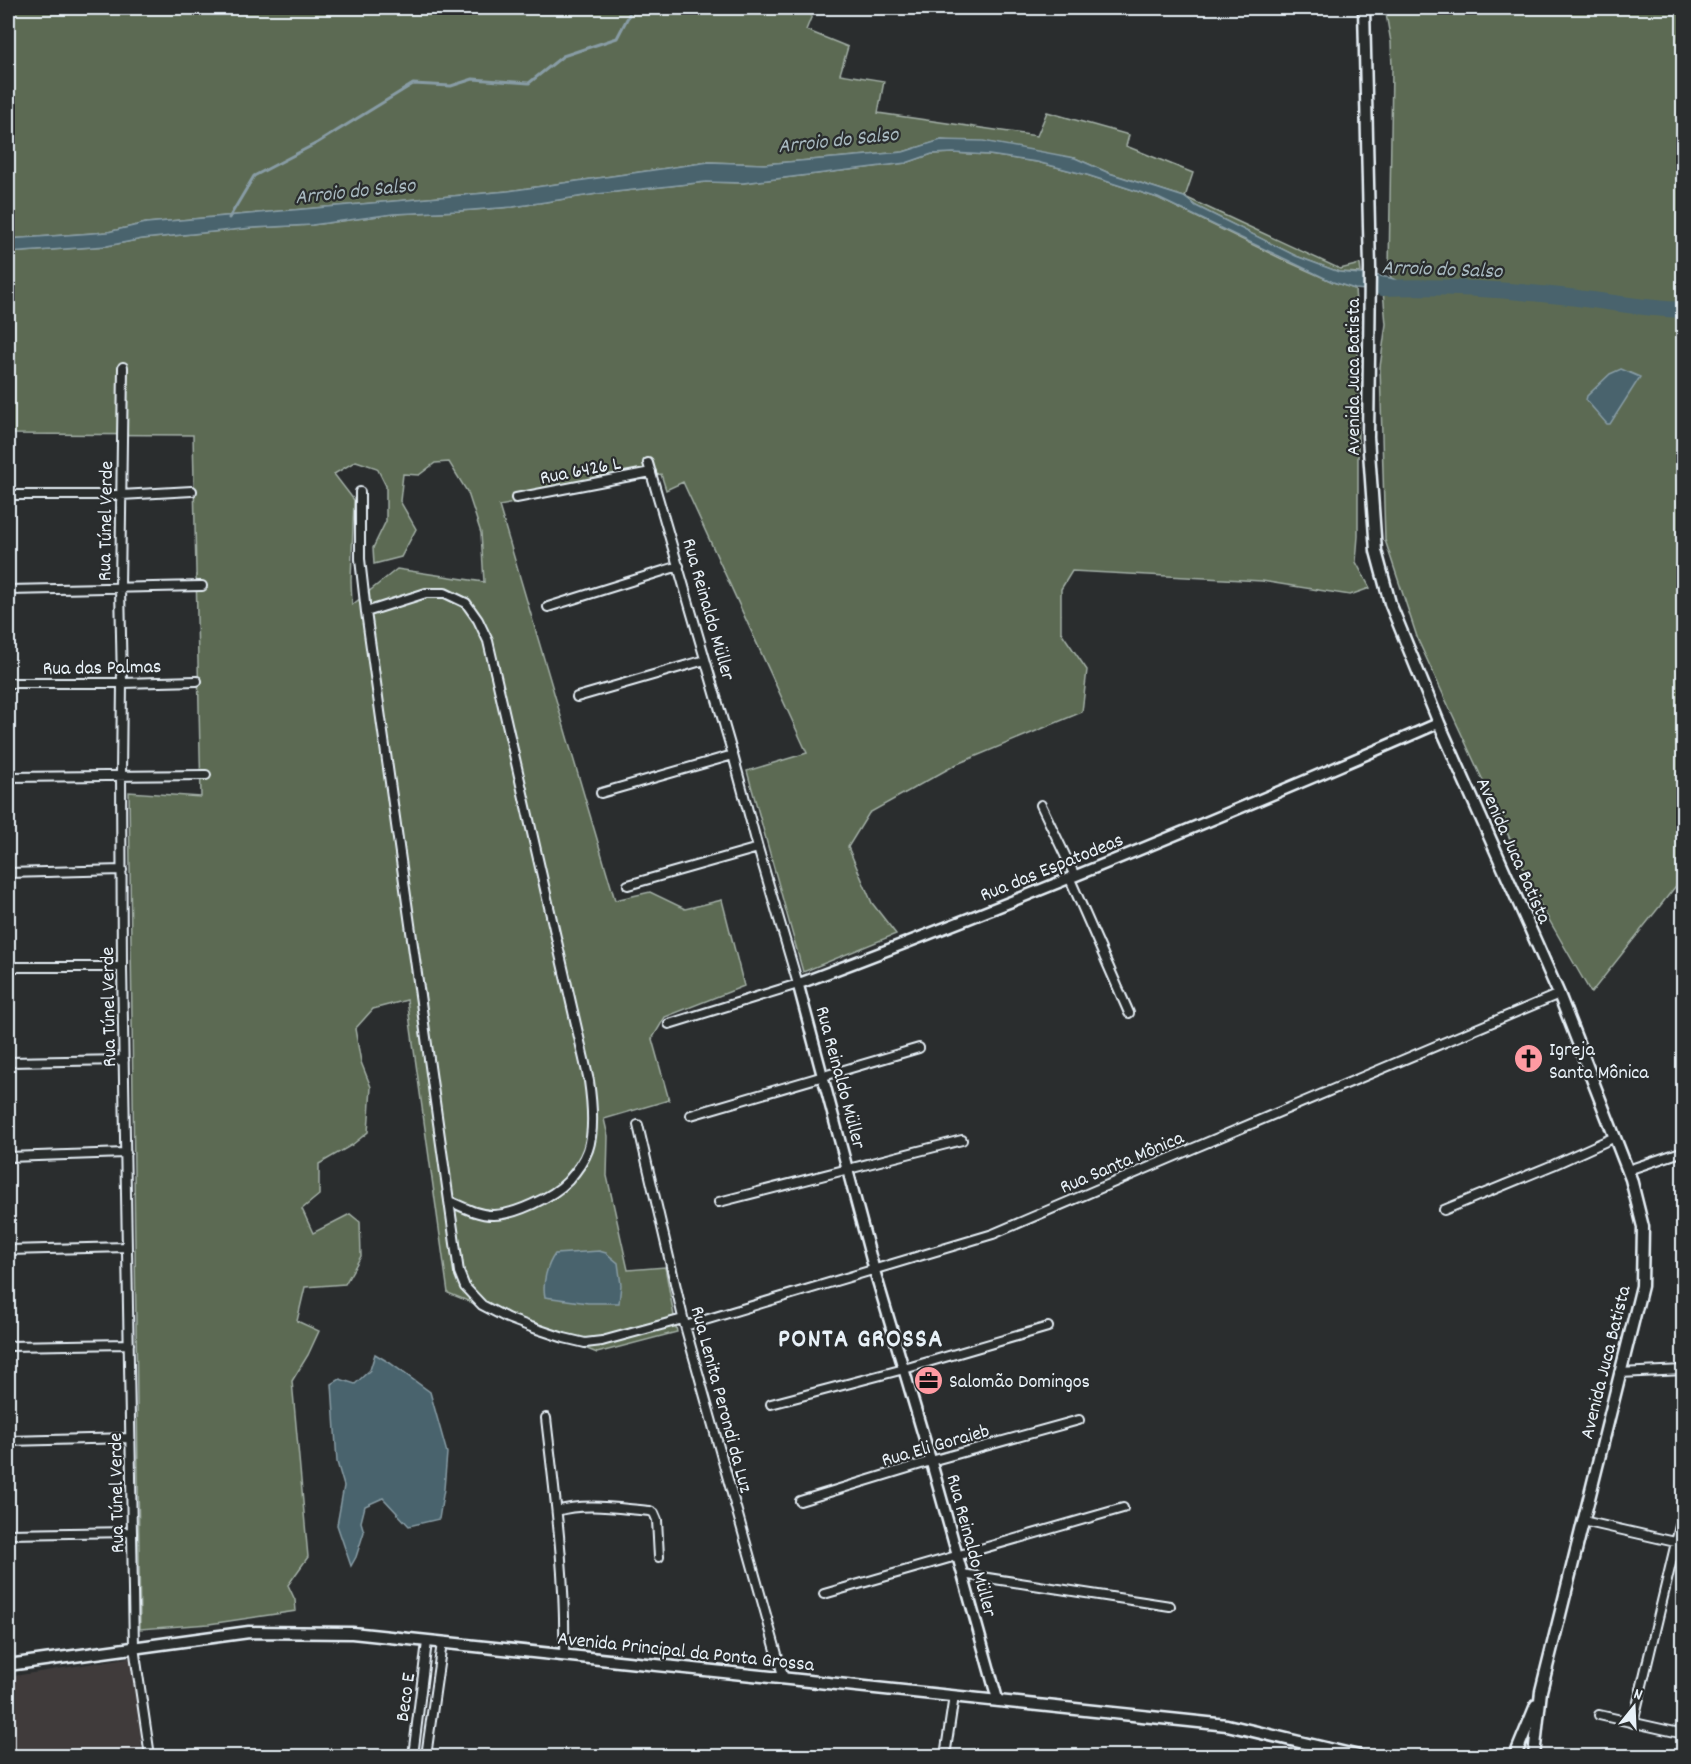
<svg xmlns="http://www.w3.org/2000/svg" width="1691" height="1764" font-family="Dekko,sans-serif">
  <style>
    .built { fill: #3f3b3b }
    .green { fill: #5c6b53; stroke: #a2aea6; stroke-width: 1.5; fill-rule: evenodd }
    .water { fill: #48646d; stroke: #889ca5; stroke-width: 1.5 }
    .lines { fill: none; stroke-linecap: round; stroke-linejoin: round }
    .stream { stroke: #889ca5; stroke-width: 3 }
    .river { stroke: #48646d; stroke-width: 16 }
    .minor-casing { stroke: #e8f1f8; stroke-width: 12 }
    .tertiary-casing { stroke: #e8f1f8; stroke-width: 14 }
    .secondary-casing { stroke: #e8f1f8; stroke-width: 15 }
    .minor { stroke: #2a2d2e; stroke-width: 8 }
    .tertiary { stroke: #2a2d2e; stroke-width: 9 }
    .secondary { stroke: #2a2d2e; stroke-width: 10 }
    .labels { text-anchor: middle; stroke-width: 4.5; stroke-linejoin: round; paint-order: stroke }
    .street-label { font-size: 20px; fill: #e8f1f8; stroke: #2a2d2e }
    .poi-label { font-size: 20px; fill: #e8f1f8; stroke: #2a2d2e; text-anchor: start }
    .water-label { font-size: 21px; font-style: italic; fill: #a8b9c0; stroke: #2a2d2e }
    .district-label { font-size: 26px; font-weight: bold; letter-spacing: 1.5px; fill: #e8f1f8; stroke: #2a2d2e }
  </style>
  <rect width="100%" height="100%" fill="#2a2d2e"/>
  <filter id="ink" filterUnits="userSpaceOnUse"><feTurbulence type="fractalNoise" baseFrequency=".0167" numOctaves="2"/><feDisplacementMap in="SourceGraphic" scale="12" xChannelSelector="R" yChannelSelector="G"/><feConvolveMatrix kernelMatrix="1 2 1 2 8 2 1 2 1" color-interpolation-filters="sRGB"/></filter>
  <g filter="url(#ink)">
    <path class="built" d="M 132,1657 L 143,1756 L 8,1756 L 8,1677 Z"/>
    <path class="green" d="M 8,8 L 815,8 L 806,30 L 848,47 L 840,74 L 884,81 L 878,113 L 1037,136 L 1047,112 L 1129,135 L 1126,146 L 1193,173 L 1185,197 L 1340,269 L 1360,264 L 1361,273 L 1339,272 L 1296,256 L 1196,206 L 1184,197 L 1109,173 L 1075,158 L 942,140 L 903,152 L 764,164 L 709,162 L 508,191 L 146,223 L 108,232 L 8,239 Z
      M 1385,8 L 1683,8 L 1683,877 L 1591,993 L 1540,904 L 1418,640 L 1385,540 L 1380,367 L 1386,324 L 1383,291 L 1399,293 L 1405,285 L 1391,278 L 1389,271 L 1392,68 L 1391,42 Z
      M 953,153 L 989,155 L 1037,162 L 1087,175 L 1158,198 L 1284,260 L 1333,282 L 1355,289 L 1358,331 L 1358,536 L 1356,562 L 1370,588 L 1350,595 L 1262,581 L 1072,571 L 1061,589 L 1061,632 L 1087,670 L 1082,712 L 957,764 L 869,813 L 848,847 L 872,903 L 896,934 L 803,972 L 747,771 L 807,753 L 683,482 L 666,490 L 661,474 L 499,506 L 615,900 L 650,892 L 685,909 L 722,900 L 744,986 L 665,1017 L 652,1039 L 669,1100 L 604,1119 L 608,1136 L 607,1176 L 628,1270 L 665,1267 L 677,1332 L 597,1353 L 448,1293 L 407,1000 L 373,1009 L 355,1029 L 361,1062 L 371,1087 L 368,1132 L 352,1145 L 319,1164 L 319,1195 L 302,1209 L 313,1233 L 350,1214 L 360,1222 L 361,1256 L 345,1284 L 305,1287 L 297,1321 L 319,1331 L 308,1355 L 292,1381 L 308,1557 L 288,1585 L 295,1600 L 296,1611 L 209,1624 L 140,1629 L 129,792 L 201,797 L 193,435 L 8,434 L 8,253 L 107,246 L 142,239 L 252,228 L 312,225 L 393,214 L 459,211 L 513,207 L 597,194 L 706,182 L 743,183 L 906,163 L 932,154 ZM 356,461 L 377,468 L 386,486 L 386,521 L 373,548 L 374,564 L 401,557 L 416,529 L 400,501 L 403,474 L 419,475 L 435,463 L 449,462 L 468,493 L 481,533 L 484,582 L 397,569 L 352,605 L 351,580 L 354,500 L 334,474 Z"/>
    <path class="water" d="M 941,140 L 983,141 L 1075,158 L 1109,173 L 1184,197 L 1196,206 L 1296,256 L 1339,272 L 1380,276 L 1391,278 L 1406,285 L 1399,293 L 1355,289 L 1333,282 L 1158,198 L 1087,175 L 1037,162 L 989,155 L 953,153 L 932,154 L 906,163 L 743,183 L 706,182 L 597,194 L 513,207 L 459,211 L 393,214 L 312,225 L 252,228 L 142,239 L 107,246 L 8,253 L 8,239 L 108,232 L 146,223 L 508,191 L 709,162 L 764,164 L 903,152 Z
      M 1621,369 L 1640,377 L 1610,424 L 1607,424 L 1586,400 L 1587,396 L 1610,374 Z
      M 599,1251 L 606,1253 L 618,1263 L 621,1285 L 619,1303 L 588,1303 L 545,1297 C 542,1283 547,1265 555,1254 Z
      M 375,1354 L 390,1363 L 430,1392 L 447,1453 L 444,1489 L 439,1519 L 409,1526 L 383,1498 L 365,1506 L 361,1522 L 364,1532 L 356,1557 L 351,1566 L 337,1525 L 344,1486 L 337,1462 L 332,1384 L 340,1379 L 355,1384 L 370,1370 Z"/>
    <g class="lines">
      <path class="stream" d="M 229,218 L 254,176 L 317,143 L 413,84 L 451,86 L 473,79 L 529,83 L 563,56 L 617,38 L 629,15 L 630,8"/>
      <path class="river" d="M 1382,288 C 1437,286 1496,289 1551,295 C 1596,299 1639,309 1684,310"/>
      <defs>
        <path id="minor" d="M 123,367 L 120,588 L 122,683 L 121,776 L 122,967 L 134,1647 L 150,1756
          M 648,463 L 733,755 L 758,848 L 798,984 L 669,1024
          M 360,492 L 360,559 L 366,612 L 459,1272 L 465,1287 L 482,1305 L 507,1318 L 531,1327 L 564,1338 L 585,1343 L 602,1341 L 683,1319
          M 8,495 L 121,495 L 192,491
          M 516,498 L 651,472
          M 8,590 L 202,586
          M 548,607 L 679,566
          M 366,612 L 426,593 L 445,593 L 466,603 L 478,620 L 488,641 L 589,1081 C 592,1102 595,1130 588,1150 C 584,1161 576,1172 568,1181 C 553,1197 514,1215 493,1215 C 477,1215 463,1207 449,1201
          M 8,683 L 122,683 L 197,681
          M 577,697 L 705,660
          M 8,777 L 206,775
          M 601,793 L 733,755
          M 1041,805 L 1075,876
          M 8,873 L 122,870
          M 1070,879 L 1129,1013
          M 628,885 L 758,848
          M 8,967 L 122,967
          M 8,1062 L 124,1060
          M 691,1115 L 919,1048
          M 638,1125 L 685,1326 L 784,1679
          M 8,1157 L 126,1153
          M 1628,1170 L 1684,1151
          M 719,1202 L 962,1140
          M 1444,1210 L 1553,1165 L 1615,1137
          M 8,1250 L 127,1247
          M 685,1326 L 993,1234 L 1194,1148 L 1559,994
          M 8,1346 L 129,1344
          M 1619,1373 L 1684,1370
          M 771,1404 L 904,1369 L 1048,1327
          M 546,1418 C 555,1497 566,1576 564,1656
          M 8,1441 L 130,1438
          M 800,1501 L 931,1461 L 1079,1420
          M 557,1511 C 584,1502 622,1509 650,1511 L 654,1513 L 657,1520 L 659,1557
          M 1583,1521 L 1684,1544
          M 8,1534 L 132,1532
          M 962,1574 L 1170,1606
          M 824,1594 L 1123,1508
          M 1599,1715 L 1684,1734
          M 1633,1723 L 1684,1509
          M 413,1756 L 427,1642
          M 426,1756 L 442,1643
          M 945,1756 L 954,1696"/>
        <path id="tertiary" d="M 998,1701 L 931,1461 L 874,1269 L 798,984 C 1014,903 1228,815 1439,723"/>
        <path id="secondary" d="M 1364,8 L 1370,269 L 1368,437 L 1376,551 L 1390,603 L 1439,723 L 1559,994 L 1631,1179 L 1643,1227 L 1642,1286 L 1541,1691 L 1534,1756
          M 8,1665 L 249,1632 L 352,1633 L 1227,1725 L 1359,1756
          M 1515,1756 L 1536,1705"/>
      </defs>
      <use href="#minor" class="minor-casing"/>
      <use href="#tertiary" class="tertiary-casing"/>
      <use href="#secondary" class="secondary-casing"/>
      <use href="#minor" class="minor"/>
      <use href="#tertiary" class="tertiary"/>
      <use href="#secondary" class="secondary"/>
    </g>
  </g>
  <defs>
    <symbol id="church-disc" viewBox="-11 -11 22 22"><circle r="9.5" fill="#ff9aa2" stroke="#2a2d2e"/><path d="M-1.2-6h2.4v3.5h3.3v2.4h-3.3V6h-2.4V-.1h-3.3v-2.4h3.3Z" fill="#111"/></symbol>
    <symbol id="office-disc" viewBox="-11 -11 22 22"><circle r="9.5" fill="#ff9aa2" stroke="#2a2d2e"/><path d="M-6-3h4V-5.5h4V-3h4V5H-6ZM-1-4.5V-3h2v-1.5ZM-6 0V1H6V0Z" fill="#111"/></symbol>
  </defs>
  <g fill-rule="evenodd">
    <use href="#church-disc" x="1512" y="1042" width="33" height="33"/>
    <use href="#office-disc" x="912" y="1364" width="33" height="33"/>
  </g>
  <g class="labels">
    <g class="street-label">
      <text transform="translate(1352 377) rotate(-90)" y="7">Avenida Juca Batista</text>
      <text transform="translate(580 469) rotate(-11)" y="7">Rua 6426 L</text>
      <text transform="translate(104 521) rotate(-89)" y="7">Rua Túnel Verde</text>
      <text transform="translate(710 609) rotate(74)" y="7">Rua Reinaldo Müller</text>
      <text transform="translate(102 666) rotate(-1)" y="7">Rua das Palmas</text>
      <text transform="translate(1515 850) rotate(66)" y="7">Avenida Juca Batista</text>
      <text transform="translate(1051 866) rotate(-22)" y="7">Rua das Espatodeas</text>
      <text transform="translate(107 1007) rotate(-91)" y="7">Rua Túnel Verde</text>
      <text transform="translate(842 1077) rotate(75)" y="7">Rua Reinaldo Müller</text>
      <text transform="translate(1121 1161) rotate(-23)" y="7">Rua Santa Mônica</text>
      <text transform="translate(1604 1362) rotate(-76)" y="7">Avenida Juca Batista</text>
      <text transform="translate(723 1399) rotate(75)" y="7">Rua Lenita Perondi da Luz</text>
      <text transform="translate(935 1444) rotate(-16)" y="7">Rua Eli Goraieb</text>
      <text transform="translate(115 1493) rotate(-91)" y="7">Rua Túnel Verde</text>
      <text transform="translate(973 1545) rotate(75)" y="7">Rua Reinaldo Müller</text>
      <text transform="translate(686 1650) rotate(6)" y="7">Avenida Principal da Ponta Grossa</text>
      <text transform="translate(404 1697) rotate(-82)" y="7">Beco E</text>
    </g>
    <g class="poi-label">
      <text x="1549" y="1055">Igreja<tspan x="1549" dy="23">Santa Mônica</tspan></text>
      <text x="949" y="1387">Salomão Domingos</text>
    </g>
    <g class="water-label">
      <text transform="translate(838 139) rotate(-6)" y="7">Arroio do Salso</text>
      <text transform="translate(355 190) rotate(-6)" y="7">Arroio do Salso</text>
      <text transform="translate(1442 268) rotate(2)" y="7">Arroio do Salso</text>
    </g>
    <g class="district-label">
      <text x="861" y="1346">PONTA GROSSA</text>
    </g>
  </g>
  <rect width="1691" height="1764" fill="none" stroke="#2a2d2e" stroke-width="30"/>
  <rect x="15" y="15" width="1661" height="1734" fill="none" stroke="#e8f1f8" stroke-width="2" filter="url(#ink)"/>
  <g transform="translate(1634 1707) rotate(18)" stroke="#2a2d2e" stroke-width="4.5" paint-order="stroke">
  <path d="M0-4.5L10 22L0 15L-10 22Z" fill="#e8f1f8"/>
  <text y="-9" font-size="16" font-weight="bold" text-anchor="middle" fill="#e8f1f8">N</text>
  </g>
</svg>
